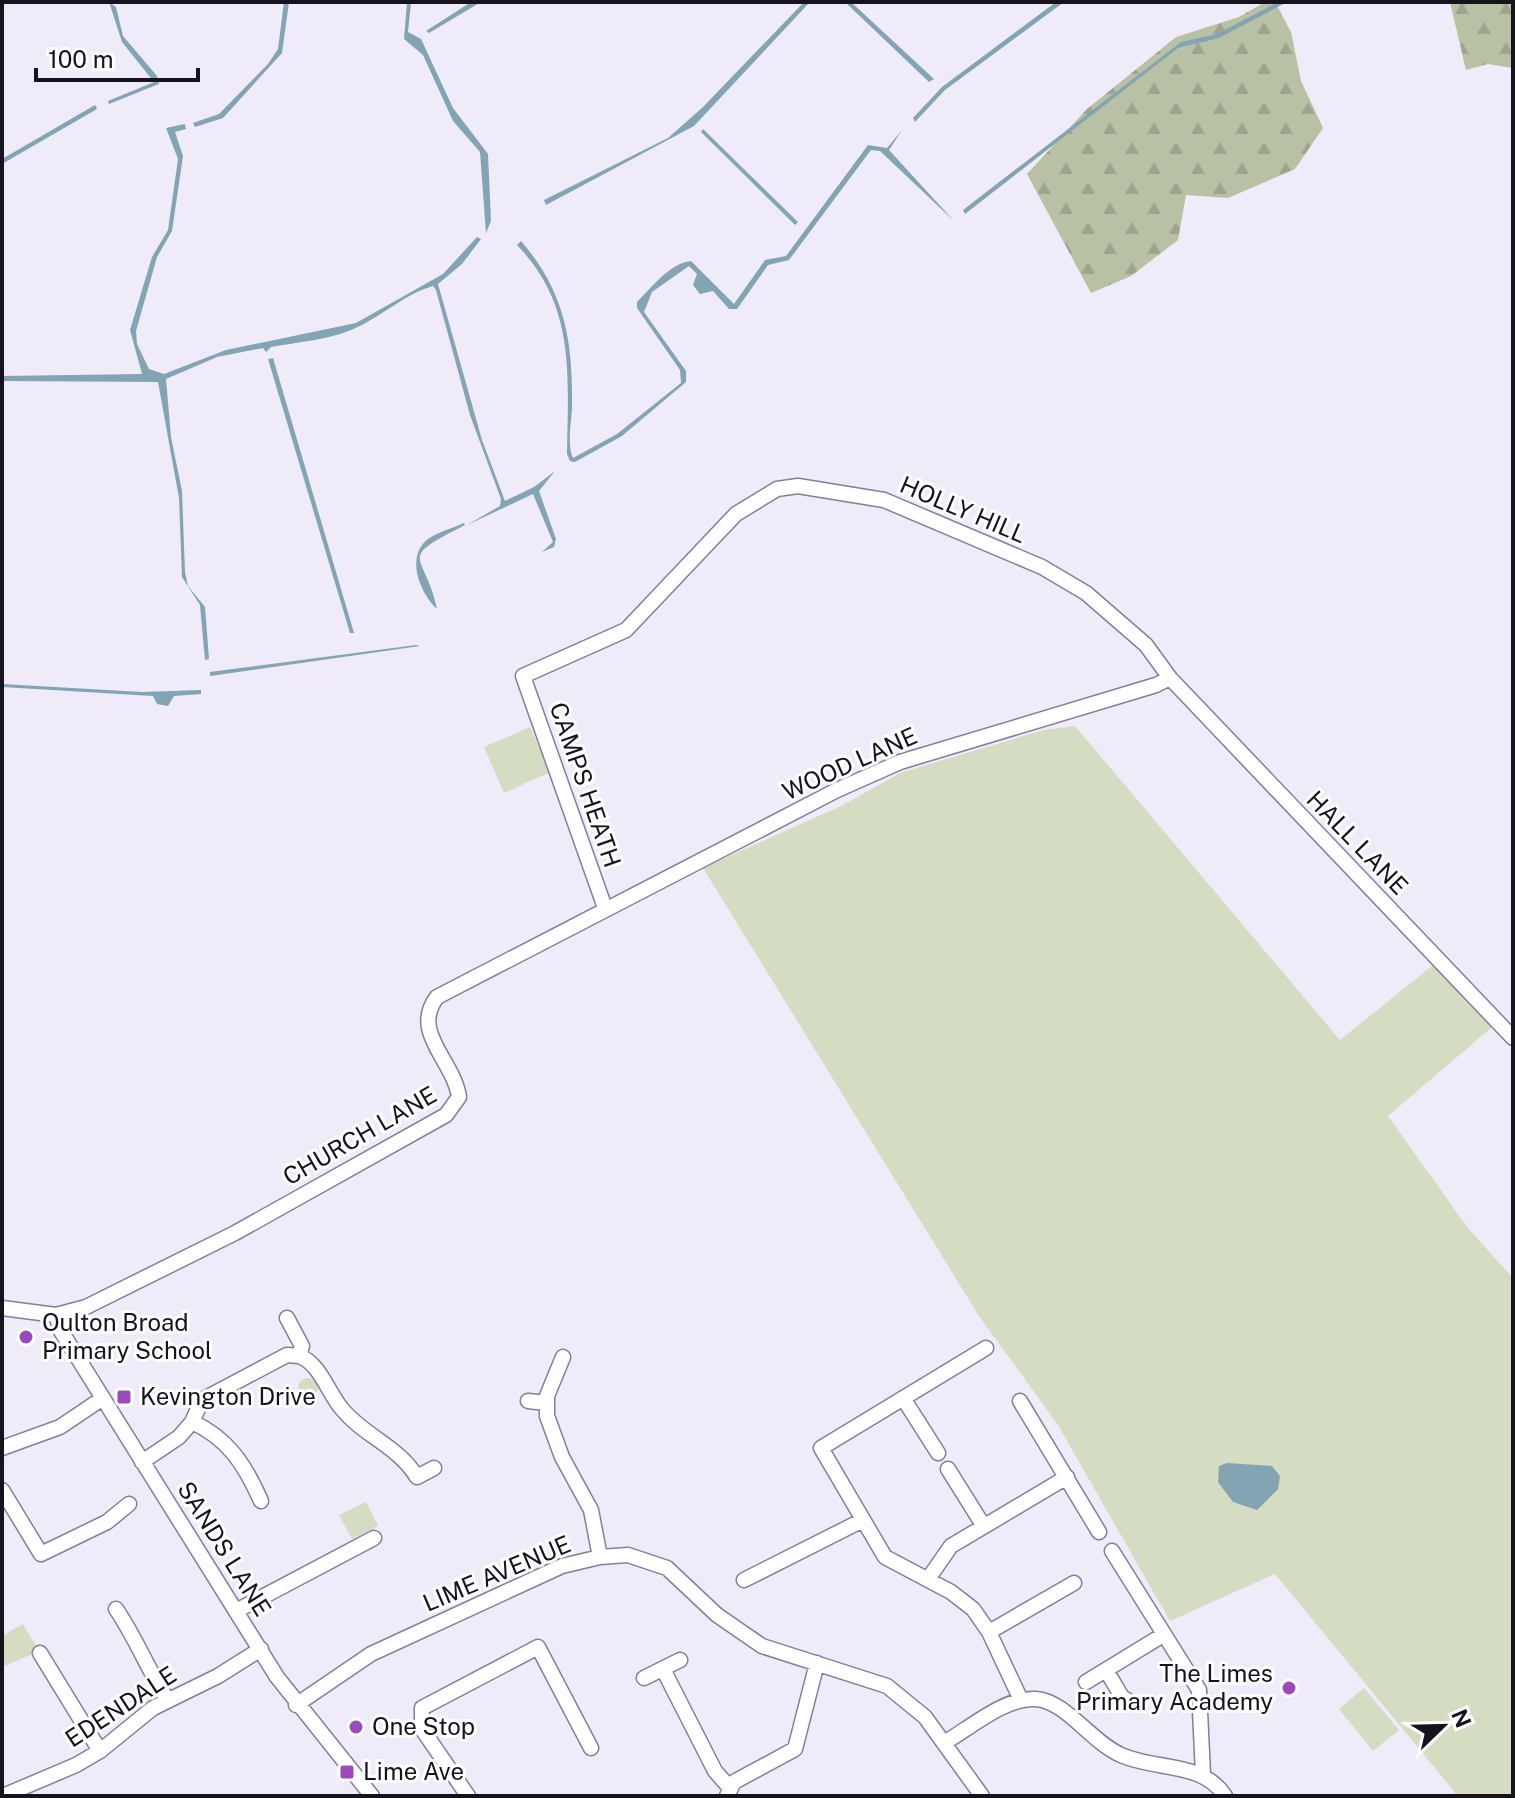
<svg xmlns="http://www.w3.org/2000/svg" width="1515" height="1798" font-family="'Public Sans',sans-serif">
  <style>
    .green { fill: #d4dcc1 }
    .forest { fill: url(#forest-firs) }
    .water { fill: #83a4b2 }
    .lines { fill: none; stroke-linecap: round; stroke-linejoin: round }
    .minor-casing { stroke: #867c9c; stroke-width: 17 }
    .minor { stroke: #fff; stroke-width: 14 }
    .poi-dot { fill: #9a4aba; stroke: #fff; stroke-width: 3 }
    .labels { text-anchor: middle; stroke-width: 6; stroke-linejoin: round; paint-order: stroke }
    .street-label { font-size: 24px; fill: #16121e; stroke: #fff }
    .poi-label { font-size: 24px; fill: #16121e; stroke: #fff; text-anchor: start }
  </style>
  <defs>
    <pattern id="forest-firs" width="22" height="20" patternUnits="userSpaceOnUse" patternTransform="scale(2)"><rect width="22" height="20" fill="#b8c1a4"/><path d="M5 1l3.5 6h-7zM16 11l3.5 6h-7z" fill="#9da58d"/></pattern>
  </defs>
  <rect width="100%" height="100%" fill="#efebf9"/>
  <path class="green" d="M 1075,726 L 1340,1040 L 1433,965 L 1492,1027 L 1388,1116 L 1467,1227 L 1513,1278 L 1513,1796 L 1458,1796 L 1275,1574 L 1170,1621 L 1058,1425 L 979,1316 L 703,868 L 843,805 L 900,773 L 1044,730 Z
    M 530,727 L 550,772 L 504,793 L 484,747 Z
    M298 1388a10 10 0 1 1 20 0a10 10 0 1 1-20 0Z
    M 366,1502 L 378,1526 L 352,1539 L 339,1515 Z
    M 23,1624 L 39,1651 L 2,1667 L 2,1636 Z
    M 1364,1688 L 1399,1730 L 1373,1751 L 1339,1709 Z"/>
  <path class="forest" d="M 1265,2 L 1275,2 L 1291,32 L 1301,81 L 1323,128 L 1295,169 L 1228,198 L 1186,195 L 1178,240 L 1131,276 L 1091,293 L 1027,174 L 1087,109 L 1176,37 L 1239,17 Z
    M 1450,2 L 1513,2 L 1513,68 L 1488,64 L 1466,70 Z"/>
  <path class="water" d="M 109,2 L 116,7 L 123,36 L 157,76 L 159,84 L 109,104 L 108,101 L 154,82 L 122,42 Z
    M 284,2 L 289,2 L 282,53 L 223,118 L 195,127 L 193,123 L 219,114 L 268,64 L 278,49 Z
    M 407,2 L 411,2 L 408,32 L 421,39 L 453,108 L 488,154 L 491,221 L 486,233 L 480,152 L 453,121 L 423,55 L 404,39 Z
    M 471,2 L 481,2 L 429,33 L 426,31 Z
    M 804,2 L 810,2 L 694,126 L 546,205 L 544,200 L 668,138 L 703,107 Z
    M 845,2 L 851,2 L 934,79 L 929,82 Z
    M 1056,2 L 1064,2 L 945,90 L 915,122 L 913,118 L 942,87 Z
    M 1278,2 L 1287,2 L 1219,38 L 1178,48 L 965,214 L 963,210 L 1181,42 L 1217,34 Z
    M 95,105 L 97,109 L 2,164 L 2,159 Z
    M 185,124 L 186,129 L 175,132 L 183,156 L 172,231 L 157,257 L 136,331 L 137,344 L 149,369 L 164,374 L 226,350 L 356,323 L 443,274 L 477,237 L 481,239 L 462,264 L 438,284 L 482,440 L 505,501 L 534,487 L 555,471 L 539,491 L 556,539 L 554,547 L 542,552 L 553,542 L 533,494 L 467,525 L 500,506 L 501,499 L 470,415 L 436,290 L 433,286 C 404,294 379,319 351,330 C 327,340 297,342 271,347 L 266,352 L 263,348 L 217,357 L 166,379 L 171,437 L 182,491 L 185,572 L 188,586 L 205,607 L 209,659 L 205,660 L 200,605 L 182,577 L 179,498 L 158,382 L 2,381 L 2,376 L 142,374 L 130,330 L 152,257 L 168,230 L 178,159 L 166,128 Z
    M 703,129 L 798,222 L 795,225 L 701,132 Z
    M 902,130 L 889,150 L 954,221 L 880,151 L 871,150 L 789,260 L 768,265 L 737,309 L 729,309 L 713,291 L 700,294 L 693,285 L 697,274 L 689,266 L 652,292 L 644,312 L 686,371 L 686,382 L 622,436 L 575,462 L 570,461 L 567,454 C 568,375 576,306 517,245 L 521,241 C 566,293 573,343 572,409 C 571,423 567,447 573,458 L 617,434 L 681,383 L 680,370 L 637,308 L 637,302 C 651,288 670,263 691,261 L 734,304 L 765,260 L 786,256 L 868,145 L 887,148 Z
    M 273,358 L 354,633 L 350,633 L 268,359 Z
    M 464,523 L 465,525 C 394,561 425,551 437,609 C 420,593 405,557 428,539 C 438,532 453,528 464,523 Z
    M 416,645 L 420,646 L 210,676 L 210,672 Z
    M 2,684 L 142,692 L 201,690 L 201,694 L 174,696 L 168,706 L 157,704 L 153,696 L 2,687 Z
    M 1227,1463 L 1272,1466 L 1280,1476 L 1278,1489 L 1257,1510 L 1233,1502 L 1218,1482 L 1219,1466 Z"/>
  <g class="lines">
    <defs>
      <path id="minor" d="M 605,908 L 523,676 L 626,630 L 736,514 L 777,489 L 798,486 L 884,500 L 1042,567 L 1086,593 L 1146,645 L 1170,678 L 1513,1038
        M 2,1308 L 56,1315 L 86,1307 L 235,1233 L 446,1115 L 459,1097 C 454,1061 410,1032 437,997 L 837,790 L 900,762 L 1156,685 L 1170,678
        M 56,1315 L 61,1331 L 277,1677 L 372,1796
        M 287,1318 L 302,1346 L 299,1356 C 320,1363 328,1393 342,1409 C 364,1436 398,1446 417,1477 L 434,1468
        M 986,1348 L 821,1448 L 885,1557 L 951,1592 L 973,1609 L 989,1632 L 1021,1700
        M 563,1357 L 547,1396 L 547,1416 L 562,1457 L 591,1510 L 600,1557
        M 903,1398 L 938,1453
        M 528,1401 L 546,1403
        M 1020,1401 L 1099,1532
        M 192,1422 C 228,1438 245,1465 261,1501
        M 2,1448 L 60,1427 L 103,1398
        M 142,1462 L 179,1437 L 192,1422 L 202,1400 L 287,1355 L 299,1356
        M 948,1469 L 983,1525
        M 2,1490 L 41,1554 L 107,1522 L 129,1504
        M 1112,1551 L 1199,1690 L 1203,1774
        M 928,1579 L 951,1546 L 1067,1477
        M 744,1580 L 863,1520
        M 116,1609 C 136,1638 148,1670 167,1699
        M 236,1611 L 374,1538
        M 989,1632 L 1074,1583
        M 40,1653 L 100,1751
        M 663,1669 L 715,1771 L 729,1787
        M 1106,1670 L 1122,1697 L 1133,1704
        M 644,1678 L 680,1660
        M 1086,1682 L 1163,1635
        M 296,1705 L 371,1654 L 562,1566 L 600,1557 L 628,1555 L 667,1568 L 717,1615 L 762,1646 L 887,1686 L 925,1717 L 982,1796
        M 944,1743 C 970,1728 1005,1697 1036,1699 C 1066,1701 1091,1742 1121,1755 C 1157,1771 1202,1761 1225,1796
        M 3,1796 L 76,1765 L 100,1751 L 153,1708 L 218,1676 L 261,1649
        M 468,1796 L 422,1729 L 422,1708 L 538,1647 L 591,1748
        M 727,1796 L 734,1782 L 795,1749 L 817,1663"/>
    </defs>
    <use href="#minor" class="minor-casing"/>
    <use href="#minor" class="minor"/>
  </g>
  <g class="poi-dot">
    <circle cx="26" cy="1337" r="8"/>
    <rect x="116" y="1389" width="16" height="16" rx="4"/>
    <circle cx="1289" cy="1688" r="8"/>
    <circle cx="356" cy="1727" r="8"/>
    <rect x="339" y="1764" width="16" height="16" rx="4"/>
  </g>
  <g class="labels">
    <g class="street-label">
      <text transform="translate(963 510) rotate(23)" y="8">HOLLY HILL</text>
      <text transform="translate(850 764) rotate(-24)" y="8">WOOD LANE</text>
      <text transform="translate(585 785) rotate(71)" y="8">CAMPS HEATH</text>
      <text transform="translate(1357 843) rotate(46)" y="8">HALL LANE</text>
      <text transform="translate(360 1136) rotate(-30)" y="8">CHURCH LANE</text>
      <text transform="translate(224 1549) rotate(58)" y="8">SANDS LANE</text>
      <text transform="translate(497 1574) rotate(-23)" y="8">LIME AVENUE</text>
      <text transform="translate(121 1707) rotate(-33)" y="8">EDENDALE</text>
    </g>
    <g class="poi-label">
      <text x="42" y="1331">Oulton Broad<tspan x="42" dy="28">Primary School</tspan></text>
      <text x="140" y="1405">Kevington Drive</text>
      <text x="1273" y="1682" text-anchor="end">The Limes<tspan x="1273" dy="28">Primary Academy</tspan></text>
      <text x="372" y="1735">One Stop</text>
      <text x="363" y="1780">Lime Ave</text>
    </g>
  </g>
  <rect width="1515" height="1798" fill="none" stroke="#16121e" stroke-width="8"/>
  <g transform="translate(1443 1726) rotate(67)" stroke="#ffffff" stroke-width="6" paint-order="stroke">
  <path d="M0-6L14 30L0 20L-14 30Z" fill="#16121e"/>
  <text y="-12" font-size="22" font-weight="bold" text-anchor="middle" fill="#16121e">N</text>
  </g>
  <path d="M36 68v12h162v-12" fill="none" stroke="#16121e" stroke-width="4"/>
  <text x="48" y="68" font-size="24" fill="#16121e" stroke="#ffffff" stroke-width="6" paint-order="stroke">100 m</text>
</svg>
